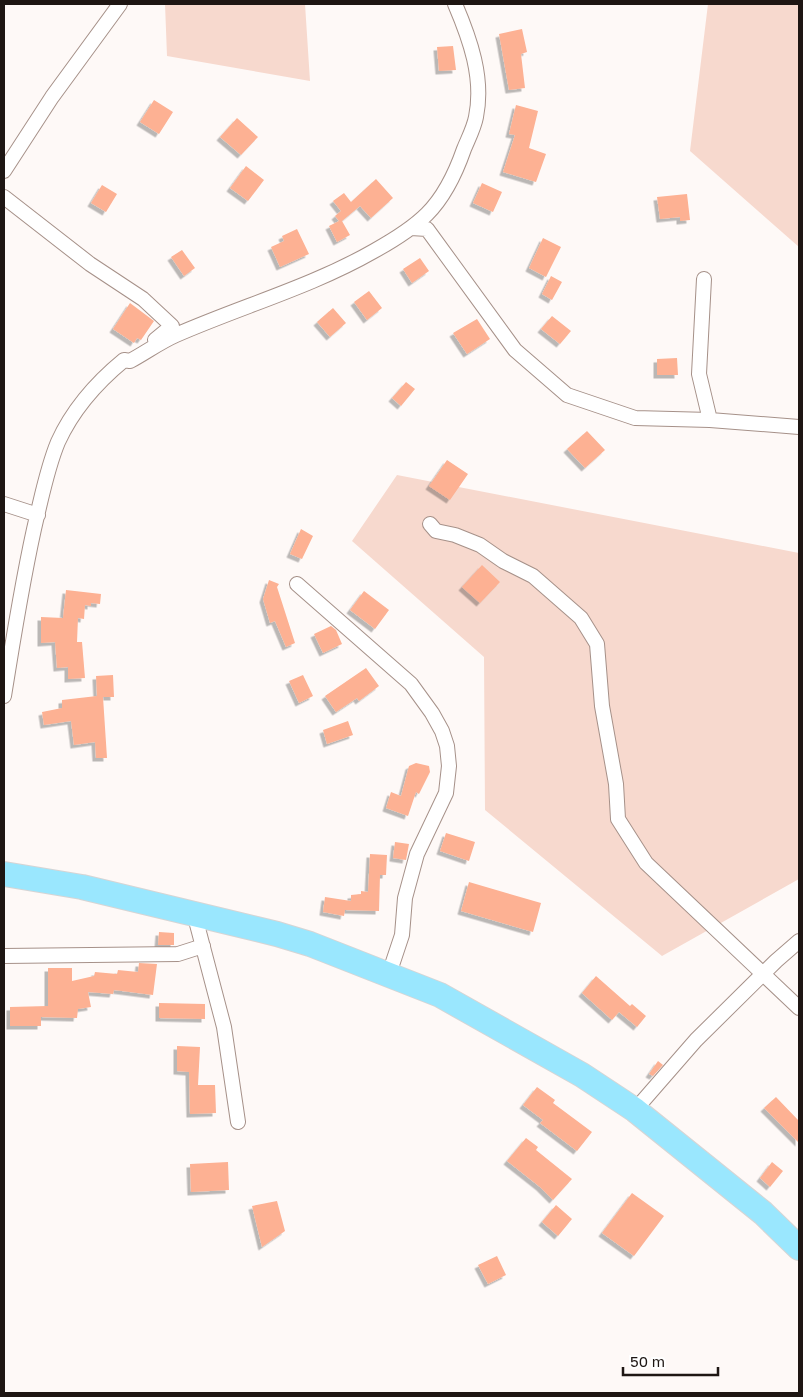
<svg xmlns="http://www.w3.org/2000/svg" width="803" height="1397" font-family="'Golos Text',sans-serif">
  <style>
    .green { fill: #f7d9ce }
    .building { fill: #fdb193; filter: url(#shadow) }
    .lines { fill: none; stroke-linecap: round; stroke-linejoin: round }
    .minor-casing { stroke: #a69189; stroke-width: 16 }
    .trunk-casing { stroke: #d6d5d5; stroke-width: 26 }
    .minor { stroke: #fff; stroke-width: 14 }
    .trunk { stroke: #9ae7fe; stroke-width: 24 }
  </style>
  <defs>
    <filter id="shadow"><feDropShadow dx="-3.5" dy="3.5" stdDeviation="0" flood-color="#0004"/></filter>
  </defs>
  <rect width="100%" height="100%" fill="#fef9f7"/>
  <path class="green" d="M 165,4 L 305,4 L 310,81 L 167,56 Z
    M 708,4 L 799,4 L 799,247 L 690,151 Z
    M 397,475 L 799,553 L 799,879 L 662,956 L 485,810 L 484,657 L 352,541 Z"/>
  <path class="building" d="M 522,29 L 527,52 L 521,54 L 525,88 L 509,90 L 499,34 Z
    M 453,46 L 456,70 L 439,71 L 437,47 Z
    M 154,100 L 173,112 L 159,134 L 140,122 Z
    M 516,105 L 538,111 L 529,148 L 546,154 L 536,182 L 503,172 L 515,135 L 509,134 Z
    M 237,118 L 258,137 L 241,155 L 220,137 Z
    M 246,166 L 264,180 L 248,201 L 230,188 Z
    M 376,179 L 393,198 L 371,218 L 360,206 L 342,221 L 350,235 L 337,242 L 329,226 L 339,221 L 335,216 L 341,211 L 333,201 L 344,193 L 351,202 Z
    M 482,183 L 502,192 L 493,212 L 473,203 Z
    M 102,185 L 117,194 L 106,212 L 91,203 Z
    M 687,194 L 690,220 L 680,221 L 680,217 L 660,219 L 657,197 Z
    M 297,229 L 309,254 L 280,267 L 271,247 L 284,241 L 282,236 Z
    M 543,238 L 561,247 L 546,277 L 529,268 Z
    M 182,250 L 195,268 L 184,276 L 171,257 Z
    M 420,258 L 429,271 L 412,283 L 403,269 Z
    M 551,276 L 562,282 L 552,300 L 542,294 Z
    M 369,291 L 382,308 L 367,320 L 354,302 Z
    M 130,303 L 154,321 L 141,340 L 137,338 L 134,343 L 113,329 Z
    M 333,308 L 346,323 L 330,337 L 317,322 Z
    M 552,316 L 571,331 L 560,344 L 541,329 Z
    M 477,319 L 490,339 L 467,354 L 453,333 Z
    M 677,358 L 678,375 L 657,375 L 657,359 Z
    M 406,382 L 415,389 L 401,406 L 392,398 Z
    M 587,431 L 605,450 L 585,468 L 567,449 Z
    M 447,460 L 468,474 L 450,500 L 429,486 Z
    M 301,529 L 313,536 L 302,559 L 290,554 Z
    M 482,565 L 500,582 L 480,603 L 462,587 Z
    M 269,580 L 279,584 L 277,587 L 295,643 L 286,647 L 275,621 L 270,623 L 263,599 Z
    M 66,590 L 101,594 L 100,604 L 91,603 L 91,606 L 85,605 L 84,619 L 78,618 L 77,642 L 82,642 L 85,678 L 68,679 L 68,667 L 57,668 L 55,642 L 41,643 L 41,617 L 63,618 Z
    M 364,591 L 389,610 L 375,629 L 350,610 Z
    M 331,626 L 336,630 L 342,644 L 323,653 L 314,634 Z
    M 366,668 L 379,686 L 359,701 L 357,698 L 336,712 L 325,696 Z
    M 113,675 L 114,697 L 103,697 L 107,758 L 96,758 L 95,742 L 74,745 L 71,721 L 44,725 L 42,712 L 62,708 L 62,700 L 97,696 L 96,676 Z
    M 303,675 L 313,696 L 299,703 L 289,681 Z
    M 348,721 L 353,735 L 327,744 L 323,730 Z
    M 416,763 L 429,766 L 430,772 L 419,794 L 416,792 L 408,816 L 386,808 L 391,792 L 401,796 L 409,766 Z
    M 446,833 L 475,842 L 469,861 L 440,851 Z
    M 395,842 L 409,844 L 406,860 L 393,858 Z
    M 370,854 L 387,855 L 386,875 L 380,875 L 379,911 L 345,910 L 344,916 L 323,912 L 325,897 L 351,901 L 351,895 L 361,894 L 361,891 L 368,892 Z
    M 469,882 L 541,903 L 533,932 L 461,911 Z
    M 159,932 L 174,933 L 174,945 L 158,945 Z
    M 139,963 L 157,964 L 153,995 L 114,990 L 113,994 L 88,992 L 91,1007 L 78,1009 L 77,1018 L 41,1017 L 41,1026 L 10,1026 L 10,1007 L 48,1006 L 48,968 L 72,968 L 72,981 L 94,976 L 95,972 L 117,974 L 118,970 L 138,972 Z
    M 596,976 L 630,1006 L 632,1004 L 646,1016 L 637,1027 L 619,1012 L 612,1020 L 582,993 Z
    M 159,1003 L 205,1004 L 205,1019 L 159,1018 Z
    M 177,1046 L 200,1047 L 198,1085 L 215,1085 L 216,1113 L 190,1114 L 189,1072 L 177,1071 Z
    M 658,1061 L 663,1065 L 653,1076 L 649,1074 Z
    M 537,1087 L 555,1100 L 553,1103 L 592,1132 L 577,1151 L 540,1123 L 543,1120 L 523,1105 Z
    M 776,1097 L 799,1121 L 799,1143 L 764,1108 Z
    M 526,1138 L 538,1147 L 536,1150 L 572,1179 L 553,1200 L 540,1187 L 507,1161 Z
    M 228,1162 L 229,1190 L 191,1192 L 190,1164 Z
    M 772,1162 L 783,1171 L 770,1187 L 760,1178 Z
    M 632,1193 L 664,1216 L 634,1256 L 602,1233 Z
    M 277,1201 L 285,1231 L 262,1247 L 252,1206 Z
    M 556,1205 L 572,1219 L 558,1236 L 542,1222 Z
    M 497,1256 L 506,1275 L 488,1284 L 478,1265 Z"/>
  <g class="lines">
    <defs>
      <path id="minor" d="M 4,171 L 52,97 L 120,4
        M 4,197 L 90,264 L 143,299 L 172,326 L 155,340
        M 411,228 L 427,229 L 515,350 L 567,395 L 635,418 L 710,420 L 799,427
        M 704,279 L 699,374 L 710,420
        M 4,504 L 38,515
        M 430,524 L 436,531 L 455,535 L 480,545 L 503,561 L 533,576 L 581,618 L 597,644 L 602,706 L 616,784 L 618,819 L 646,863 L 799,1008
        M 297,584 L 411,684 L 432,713 L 442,731 L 447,746 L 449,766 L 446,793 L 417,854 L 405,898 L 402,935 L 389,974
        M 4,696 C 14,635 23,575 37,516 C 43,491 48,466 58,442 C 73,409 96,383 124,360 L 130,361 C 145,353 160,342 176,335 C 242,306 311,287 374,251 C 392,241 412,229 427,214 C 444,197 456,172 464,149 C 468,139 474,128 476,117 C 484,78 470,39 455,4
        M 194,913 L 224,1027 L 238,1122
        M 4,956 L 178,954 L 203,946
        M 635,1110 L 696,1040 L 776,961 L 799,941"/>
      <path id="trunk" d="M 4,874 L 82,887 L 277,934 L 310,944 L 440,995 L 582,1075 L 635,1110 L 763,1213 L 799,1248"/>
    </defs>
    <use href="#minor" class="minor-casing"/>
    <use href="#trunk" class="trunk-casing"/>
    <use href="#minor" class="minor"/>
    <use href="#trunk" class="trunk"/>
  </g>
  <rect width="803" height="1397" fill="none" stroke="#1e1613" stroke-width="10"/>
  <path d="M623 1367v8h95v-8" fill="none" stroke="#1e1613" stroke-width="2.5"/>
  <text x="630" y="1367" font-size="15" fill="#1e1613" stroke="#ffffff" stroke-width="4" paint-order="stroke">50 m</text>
</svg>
